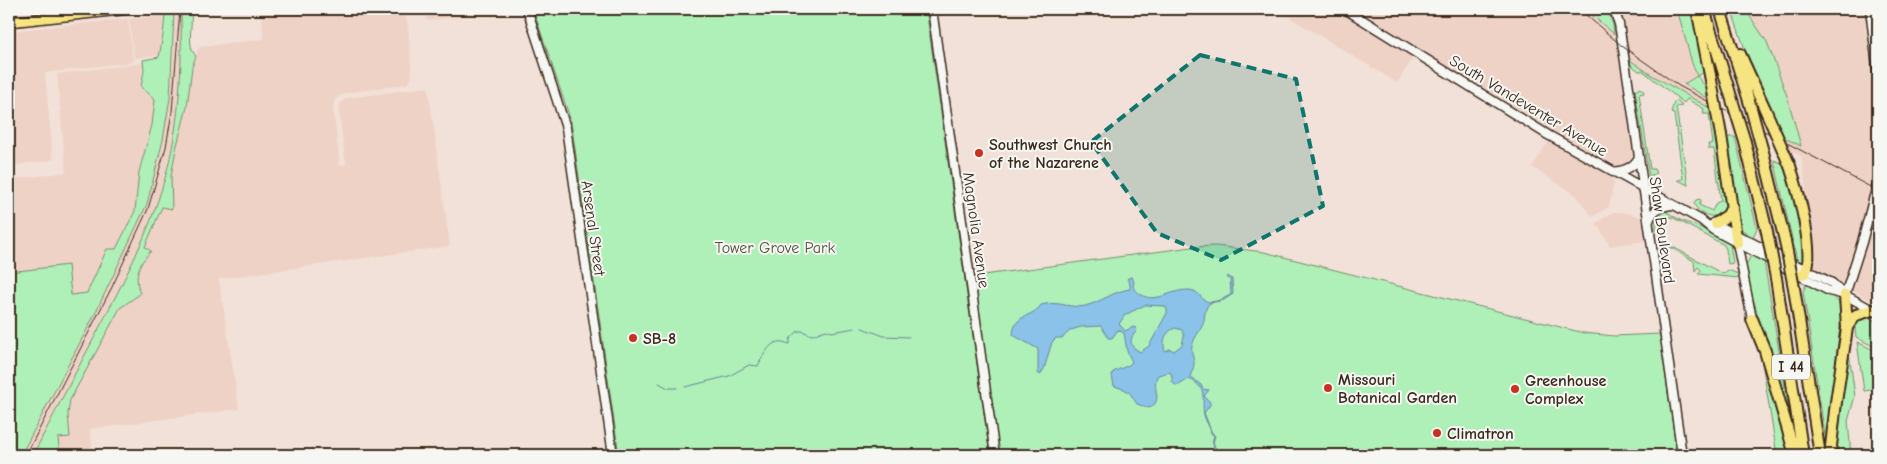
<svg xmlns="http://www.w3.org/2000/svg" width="1887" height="464" font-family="'Comic Neue',sans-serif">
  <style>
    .built { fill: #efd2c6 }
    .green { fill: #aff0b8; stroke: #758d6b }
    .water { fill: #8ac2e9; stroke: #6a8598; fill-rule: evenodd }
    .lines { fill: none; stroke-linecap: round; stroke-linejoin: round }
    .stream { stroke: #6a8598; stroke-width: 1 }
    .secondary-casing { stroke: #3b2a1e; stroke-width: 11 }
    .primary-casing { stroke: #3b2a1e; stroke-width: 12 }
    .highway-casing { stroke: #3b2a1e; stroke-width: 14 }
    .secondary { stroke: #f6f6f2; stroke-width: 8 }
    .primary { stroke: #f6e381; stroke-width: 9 }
    .highway { stroke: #f6e381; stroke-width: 10 }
    .rail { stroke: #3b2a1e; stroke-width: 1 }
    .highway-bridge-casing { stroke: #3b2a1e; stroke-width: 14; stroke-linecap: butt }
    .highway-bridge { stroke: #f6e381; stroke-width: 10 }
    .marked { fill: #0f766e; fill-opacity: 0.2; stroke: #0f766e; stroke-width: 4; stroke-dasharray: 10 6; stroke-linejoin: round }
    .poi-dot { fill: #c8321e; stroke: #f6f6f2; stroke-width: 2 }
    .labels { text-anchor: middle; stroke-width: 4; stroke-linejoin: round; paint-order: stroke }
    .shield { fill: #f6f6f2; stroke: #73675e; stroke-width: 1 }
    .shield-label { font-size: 15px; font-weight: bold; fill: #3b2a1e }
    .street-label { font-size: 16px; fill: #3b2a1e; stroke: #f6f6f2 }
    .poi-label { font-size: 16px; font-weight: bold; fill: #3b2a1e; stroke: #f6f6f2; text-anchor: start }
    .park-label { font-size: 16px; fill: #52523d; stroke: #f6f6f2 }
  </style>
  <rect width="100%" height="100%" fill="#f2e1d8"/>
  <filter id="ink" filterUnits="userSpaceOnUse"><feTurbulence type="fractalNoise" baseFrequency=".02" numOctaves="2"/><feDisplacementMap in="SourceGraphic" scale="10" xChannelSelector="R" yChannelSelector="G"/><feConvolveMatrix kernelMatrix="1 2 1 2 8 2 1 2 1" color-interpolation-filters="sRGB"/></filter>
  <g filter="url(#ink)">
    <path class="built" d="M 261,9 L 404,9 L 408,26 L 412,78 L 406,84 L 346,93 L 335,99 L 333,108 L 340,165 L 346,164 L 339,112 L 340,104 L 344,100 L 347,98 L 428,87 L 450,246 L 219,279 L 239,409 L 90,429 L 93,455 L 60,455 L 58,438 L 70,437 L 68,414 L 70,400 L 120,308 L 128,302 L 136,282 L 138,270 L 144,259 L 151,251 L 145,248 L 162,207 L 171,209 L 171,176 L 176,149 L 187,107 L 192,67 L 199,47 L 264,39 Z
      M 426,9 L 486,9 L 488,12 L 427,21 Z
      M 1276,9 L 1337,9 L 1411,56 L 1412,60 L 1397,83 Z
      M 1365,9 L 1585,9 L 1614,34 L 1616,47 L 1618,49 L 1634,161 L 1624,167 L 1616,167 L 1561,137 L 1366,16 Z
      M 1621,9 L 1677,9 L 1692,63 L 1697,76 L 1685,84 L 1711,100 L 1713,110 L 1650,74 L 1630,60 Z
      M 1745,9 L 1878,9 L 1878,59 L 1871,60 L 1878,106 L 1878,164 L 1872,190 L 1878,194 L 1878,305 L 1815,269 L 1813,262 L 1808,204 L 1801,156 L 1787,149 L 1781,136 L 1787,96 L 1767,42 Z
      M 165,15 L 159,55 L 134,58 L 129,19 Z
      M 175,16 L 181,16 L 183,27 L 179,97 L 175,134 L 157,205 L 141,245 L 113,301 L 33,455 L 21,455 L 94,316 L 147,204 L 163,140 L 170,98 Z
      M 128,19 L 133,62 L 45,73 L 53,160 L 9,166 L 9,31 Z
      M 143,63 L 141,87 L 155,99 L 152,125 L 139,172 L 135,211 L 116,249 L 107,249 L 88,293 L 71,295 L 9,272 L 9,172 L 15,171 L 16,179 L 66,172 L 57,74 Z
      M 1547,143 L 1552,143 L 1610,175 L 1614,183 L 1609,207 L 1592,217 L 1576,195 L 1532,167 Z
      M 1613,212 L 1621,212 L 1639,216 L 1644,224 L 1646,241 L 1610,246 L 1596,223 Z"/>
    <path class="green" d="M 533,9 L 926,9 L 990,455 L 619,455 L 571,121 Z
      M 1585,9 L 1607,9 L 1613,25 L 1614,34 Z
      M 1677,9 L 1691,9 L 1705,72 L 1697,76 L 1709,91 L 1711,100 L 1684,84 L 1697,76 L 1692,63 Z
      M 1731,9 L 1745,9 L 1767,42 L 1787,96 L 1801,146 L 1781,136 L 1748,58 Z
      M 191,12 C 193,26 186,45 196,56 L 192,67 L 187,107 L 176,149 L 171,176 L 172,209 L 162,207 L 145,247 L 151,251 C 138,265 134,275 140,294 L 120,308 L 70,400 L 68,414 L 70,437 L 58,438 L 60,455 L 33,455 C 53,416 73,377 94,338 C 121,286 149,235 165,178 C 180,124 182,69 181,13 Z
      M 174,14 L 170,98 L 163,140 L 147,204 L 94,316 L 21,455 L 9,455 L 9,272 L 68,265 L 71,295 L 87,293 L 107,249 L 116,249 L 135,211 L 139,172 L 152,125 L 155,99 L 141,87 L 144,70 L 143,60 L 159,57 L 163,35 L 165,15 Z
      M 1630,60 L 1650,74 L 1713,110 L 1727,205 C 1723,223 1698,217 1694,203 L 1696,200 L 1700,199 L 1701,201 L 1699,205 L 1712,211 L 1716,203 L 1721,201 L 1714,149 L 1709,149 L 1708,144 L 1713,144 L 1709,114 L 1703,114 L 1704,109 L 1687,99 L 1684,103 L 1643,71 L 1639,71 L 1631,65 Z
      M 1640,88 L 1643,90 L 1644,93 L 1639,94 L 1650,169 L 1654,169 L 1656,173 L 1649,176 L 1635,91 Z
      M 1677,101 L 1682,106 L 1676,107 L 1688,185 L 1678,180 L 1683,179 L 1674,114 L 1671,113 L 1674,102 Z
      M 1725,137 L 1735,137 L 1757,228 L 1753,237 L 1739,228 Z
      M 1774,160 L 1786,165 L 1798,202 L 1804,255 L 1803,262 L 1797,260 Z
      M 1661,211 L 1665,211 L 1682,221 L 1699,227 L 1727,242 L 1730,245 L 1733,263 L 1728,264 L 1726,249 L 1724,245 L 1672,217 L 1666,217 L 1659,230 L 1656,230 L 1656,216 Z
      M 1669,245 L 1723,274 L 1728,270 L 1738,274 L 1739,278 L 1698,274 L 1701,270 L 1698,267 L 1695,271 L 1694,261 L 1668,246 Z
      M 1216,246 L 1264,252 L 1584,333 L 1614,336 L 1660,334 L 1663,348 L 1662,350 L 1677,455 L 999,455 L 974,280 L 976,276 L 1192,247 Z
      M 1751,255 L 1764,261 L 1791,423 L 1773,369 L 1748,280 L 1746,266 Z
      M 1807,283 C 1816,289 1833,294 1839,303 C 1843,310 1840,326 1839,334 C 1834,372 1831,410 1829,448 L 1827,448 L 1803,291 Z
      M 1867,317 L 1878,322 L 1878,349 L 1856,337 L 1855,330 L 1857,322 Z
      M 1857,342 L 1878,352 L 1878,389 L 1864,391 Z
      M 1759,344 L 1792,455 L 1777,455 Z
      M 1849,353 L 1855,396 L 1848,421 L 1851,455 L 1833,455 Z"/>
    <path class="water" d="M 1228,276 L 1232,279 L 1233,294 L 1224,300 L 1210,303 C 1203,310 1206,316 1203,324 C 1200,332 1194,337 1192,346 C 1190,359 1199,358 1190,376 L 1201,385 L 1203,389 L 1209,390 L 1204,396 L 1210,402 L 1210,405 L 1204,413 C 1208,420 1209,431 1215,436 C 1211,444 1216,451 1223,455 L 1220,455 C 1215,449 1210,444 1214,436 L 1211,433 C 1210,426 1205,421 1204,415 C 1201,400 1209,388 1189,379 L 1179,385 L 1175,385 L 1172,382 L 1172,376 L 1170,372 L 1158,375 C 1150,387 1165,401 1149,408 L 1137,404 C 1128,390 1130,391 1114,386 L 1112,376 L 1113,372 L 1129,365 L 1132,362 L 1127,351 L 1124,333 L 1118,330 L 1112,338 L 1108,338 L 1101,326 L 1081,327 L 1071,330 L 1062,338 L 1056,338 L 1052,342 L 1044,369 L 1040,375 L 1038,373 L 1038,349 L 1013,335 C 1014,313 1033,318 1041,305 C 1058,300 1071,309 1085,306 C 1101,302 1114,291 1130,289 L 1130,284 L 1127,279 L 1128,278 L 1132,277 L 1134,282 L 1133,287 C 1151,310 1167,289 1190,290 C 1199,291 1200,298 1206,301 C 1213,304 1226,298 1231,294 L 1230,279 L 1227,278 ZM 1145,305 L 1164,306 L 1167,308 L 1167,313 L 1149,346 L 1140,352 L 1133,347 C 1129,340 1132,336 1137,331 L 1136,328 L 1133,327 L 1125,331 L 1119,324 L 1125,315 ZM 1175,328 L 1182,330 L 1184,336 L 1182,345 L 1174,351 L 1170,349 L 1165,351 C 1162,341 1165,332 1175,328 Z"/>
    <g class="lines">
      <path class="stream" d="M 862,328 L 884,336 L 909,337
        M 659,383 L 668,388 L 677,388
        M 685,387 L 729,376 L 749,365 L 758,366 C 761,359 769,343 778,342 C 782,341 785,343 790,344 L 790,339 L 798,331 L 802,331 L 812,335 L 826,330 L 832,332 L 855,328"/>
      <defs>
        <path id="secondary" d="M 527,9 L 566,128 L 613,455
          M 932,9 L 995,455
          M 1345,9 L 1548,135 L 1701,220 L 1713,230 L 1829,291 L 1845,295
          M 1614,9 L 1619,24 L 1628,81 L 1682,455
          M 1870,9 L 1878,74
          M 1613,172 C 1624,171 1634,168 1639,157
          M 1649,221 C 1653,209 1661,206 1673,205
          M 1713,223 L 1832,283 L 1845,295 L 1878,313
          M 1737,243 L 1752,319
          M 1845,295 L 1862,242 L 1878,181"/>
        <path id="primary" d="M 9,22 L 130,9"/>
        <path id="highway" d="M 1697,9 L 1710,75
          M 1704,9 L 1729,90
          M 1720,9 L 1749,101
          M 1740,54 L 1765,109
          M 1721,135 L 1737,243
          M 1745,142 L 1767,232
          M 1763,152 L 1785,241
          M 1790,166 C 1797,187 1816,254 1805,273 L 1799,275
          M 1716,223 L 1728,215 L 1732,206
          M 1776,278 L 1803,455
          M 1794,288 L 1820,455
          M 1752,319 L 1765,351 L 1795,455
          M 1847,327 L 1856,315 L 1872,310
          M 1830,455 L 1836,402 L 1847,328 L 1845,295"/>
      </defs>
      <use href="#secondary" class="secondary-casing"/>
      <use href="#primary" class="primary-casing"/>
      <use href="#highway" class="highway-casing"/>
      <use href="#secondary" class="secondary"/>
      <use href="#primary" class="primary"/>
      <use href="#highway" class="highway"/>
      <path class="rail" d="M 1579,9 L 1622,46 L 1679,86 L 1878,191
        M 26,455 L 112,287 L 148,209 L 166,147 L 172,112 L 180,9"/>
      <defs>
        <path id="highway-bridge" d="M 1710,75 L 1721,135
          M 1729,90 L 1745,142
          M 1749,101 L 1763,152
          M 1765,109 L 1790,166
          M 1767,232 L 1776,278
          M 1785,241 L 1794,288"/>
      </defs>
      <use href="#highway-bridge" class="highway-bridge-casing"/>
      <use href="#highway-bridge" class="highway-bridge"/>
    </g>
  </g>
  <path class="marked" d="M 1200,55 L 1296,79 L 1323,206 L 1221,260 L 1157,233 L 1091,142 Z"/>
  <g class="poi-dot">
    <circle cx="979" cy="153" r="5"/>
    <circle cx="633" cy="338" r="5"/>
    <circle cx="1328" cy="388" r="5"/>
    <circle cx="1515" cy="389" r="5"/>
    <circle cx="1437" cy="433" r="5"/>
  </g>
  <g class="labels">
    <rect class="shield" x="1772" y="354.5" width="38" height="25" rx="4"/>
    <g class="shield-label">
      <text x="1791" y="372">I 44</text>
    </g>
    <g class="street-label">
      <text transform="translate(1529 105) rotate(31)" y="6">South Vandeventer Avenue</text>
      <text transform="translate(594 228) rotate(82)" y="6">Arsenal Street</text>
      <text transform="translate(977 230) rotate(82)" y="6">Magnolia Avenue</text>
      <text transform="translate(1663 230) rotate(82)" y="6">Shaw Boulevard</text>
    </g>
    <g class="poi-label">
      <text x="989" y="150">Southwest Church<tspan x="989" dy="18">of the Nazarene</tspan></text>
      <text x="643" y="344">SB-8</text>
      <text x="1338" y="385">Missouri<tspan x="1338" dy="18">Botanical Garden</tspan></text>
      <text x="1525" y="386">Greenhouse<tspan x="1525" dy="18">Complex</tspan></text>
      <text x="1447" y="439">Climatron</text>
    </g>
    <g class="park-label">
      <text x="775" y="253">Tower Grove Park</text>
    </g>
  </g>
  <rect width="1887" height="464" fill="none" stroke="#f6f6f2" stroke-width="30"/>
  <rect x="15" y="15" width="1857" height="434" fill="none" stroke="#3b2a1e" stroke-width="2" filter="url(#ink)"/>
</svg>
